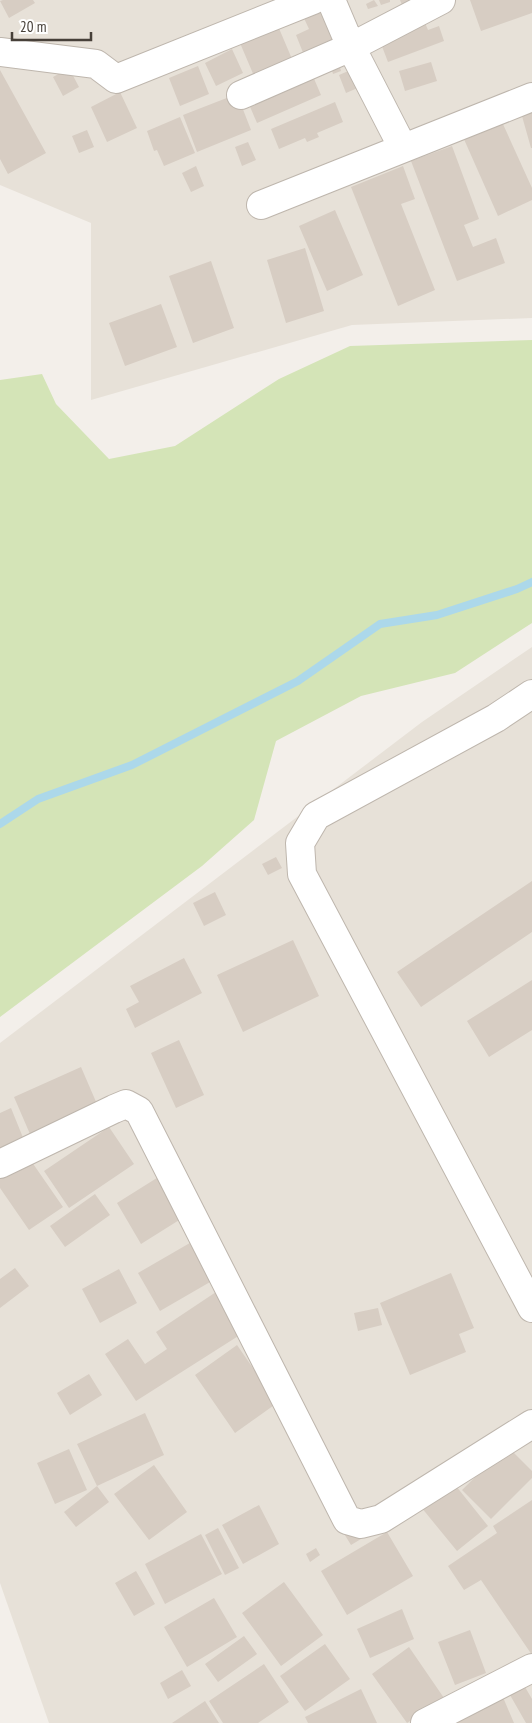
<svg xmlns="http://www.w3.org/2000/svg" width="532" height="1723" font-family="'PT Sans Narrow',sans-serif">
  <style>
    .residential { fill: #e7e1d8 }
    .green { fill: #d4e4b7 }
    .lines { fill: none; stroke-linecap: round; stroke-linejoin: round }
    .stream { stroke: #acd8ea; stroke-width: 8 }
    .building { fill: #d7cdc3 }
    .street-casing { stroke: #beb6ad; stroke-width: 30 }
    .street { stroke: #fff; stroke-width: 28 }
  </style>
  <rect width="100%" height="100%" fill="#f3efea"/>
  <path class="residential" d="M 0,0 L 532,0 L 532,318 L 352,325 L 91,400 L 91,223 L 0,185 Z
    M 532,647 L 532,1723 L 49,1723 L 0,1583 L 0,1043 L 422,722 Z"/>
  <path class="green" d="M 532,340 L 532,623 L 455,673 L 361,696 L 276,741 L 254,820 L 202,866 L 0,1017 L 0,380 L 42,374 L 56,404 L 109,459 L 175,446 L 279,379 L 350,346 Z"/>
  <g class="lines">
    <path class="stream" d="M 0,824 L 38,799 L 132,765 L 298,681 L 380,624 L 437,615 L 517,589 L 532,582"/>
  </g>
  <path class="building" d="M 3,0 L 33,0 L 35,3 L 9,18 L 0,1 Z
    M 374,0 L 378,6 L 368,9 L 366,4 Z
    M 379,0 L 390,0 L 390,2 L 381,5 Z
    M 400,0 L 415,0 L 402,5 Z
    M 470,0 L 532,0 L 532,13 L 481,31 Z
    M 327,3 L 342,37 L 304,55 L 296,35 L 309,29 L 302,14 Z
    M 423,18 L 428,30 L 439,26 L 444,41 L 388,62 L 378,36 Z
    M 278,26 L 292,59 L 254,76 L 240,43 Z
    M 232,49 L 243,73 L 216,86 L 205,63 Z
    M 431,62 L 437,81 L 405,91 L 399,71 Z
    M 339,64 L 341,71 L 333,74 L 331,67 Z
    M 198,66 L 209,94 L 180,106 L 169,78 Z
    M 309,67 L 321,95 L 257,123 L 245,95 Z
    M 69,68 L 79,87 L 63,96 L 53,77 Z
    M 353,69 L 360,87 L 346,93 L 339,75 Z
    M 0,70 L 46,153 L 8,174 L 0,159 Z
    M 120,92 L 137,128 L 107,142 L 91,107 Z
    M 237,94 L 251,130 L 197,152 L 183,115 Z
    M 335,102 L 343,122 L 317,133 L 319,137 L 307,142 L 305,138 L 279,149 L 271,129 Z
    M 532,105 L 532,148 L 531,148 L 520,109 Z
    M 497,111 L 532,188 L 532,200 L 498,216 L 459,128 Z
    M 180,117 L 195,153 L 164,166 L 157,150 L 154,151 L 147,131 Z
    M 87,130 L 94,147 L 79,153 L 72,136 Z
    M 248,142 L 256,160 L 242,166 L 235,147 Z
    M 452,146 L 479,219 L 464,225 L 473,247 L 496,238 L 505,263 L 457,281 L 411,161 Z
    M 196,166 L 204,186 L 191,192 L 182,173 Z
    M 403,166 L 415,199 L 401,204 L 435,290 L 398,306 L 351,187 Z
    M 335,210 L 363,275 L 327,291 L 299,226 Z
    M 305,248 L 324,311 L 286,323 L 267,260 Z
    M 211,261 L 234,328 L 193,343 L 169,276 Z
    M 161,304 L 177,347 L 125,366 L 109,323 Z
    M 276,857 L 282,868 L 268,875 L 262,864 Z
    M 532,881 L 532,932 L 421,1007 L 397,972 Z
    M 215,892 L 226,915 L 204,926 L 193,903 Z
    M 293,940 L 319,996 L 243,1032 L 217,975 Z
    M 184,958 L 202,993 L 135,1028 L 126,1009 L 139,1002 L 130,986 Z
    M 532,980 L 532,1030 L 489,1057 L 467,1021 Z
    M 179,1040 L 204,1095 L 176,1108 L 151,1053 Z
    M 81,1067 L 100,1111 L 33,1141 L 14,1097 Z
    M 11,1108 L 26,1145 L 0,1157 L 0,1113 Z
    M 109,1127 L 134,1164 L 69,1208 L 44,1171 Z
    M 27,1155 L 63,1207 L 29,1230 L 0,1188 L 0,1174 Z
    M 160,1176 L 184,1217 L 141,1244 L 117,1203 Z
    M 95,1194 L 110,1215 L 65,1247 L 50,1226 Z
    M 195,1240 L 217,1278 L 160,1311 L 138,1273 Z
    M 15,1268 L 29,1286 L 0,1308 L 0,1279 Z
    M 119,1269 L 137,1303 L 100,1323 L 82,1289 Z
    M 451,1273 L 474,1328 L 459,1334 L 466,1352 L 410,1375 L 380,1303 Z
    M 216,1292 L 243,1333 L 136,1401 L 105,1354 L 128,1339 L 145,1364 L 167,1349 L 156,1332 Z
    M 378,1308 L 382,1325 L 358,1331 L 354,1313 Z
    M 237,1345 L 277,1403 L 235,1433 L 195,1375 Z
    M 89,1374 L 102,1395 L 70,1415 L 57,1393 Z
    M 145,1413 L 164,1455 L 97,1486 L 77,1444 Z
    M 507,1446 L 532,1471 L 532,1478 L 491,1519 L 462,1490 Z
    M 69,1449 L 87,1490 L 55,1504 L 37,1463 Z
    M 154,1465 L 187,1512 L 149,1540 L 114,1494 Z
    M 452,1481 L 488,1526 L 457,1551 L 421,1507 Z
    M 97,1486 L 109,1502 L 76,1527 L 64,1512 Z
    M 532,1500 L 532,1655 L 481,1580 L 464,1590 L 448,1566 L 497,1533 L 493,1526 Z
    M 259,1505 L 279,1544 L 243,1564 L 222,1525 Z
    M 354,1526 L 361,1539 L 351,1545 L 343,1532 Z
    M 218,1528 L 239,1568 L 225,1575 L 205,1535 Z
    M 387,1532 L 413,1576 L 347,1615 L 321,1571 Z
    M 201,1534 L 222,1574 L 165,1604 L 145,1564 Z
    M 316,1548 L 320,1555 L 310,1562 L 306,1554 Z
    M 136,1571 L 155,1604 L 134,1616 L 115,1583 Z
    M 284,1582 L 323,1635 L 281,1666 L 242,1613 Z
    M 214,1598 L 237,1637 L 187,1667 L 164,1627 Z
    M 402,1609 L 414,1639 L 370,1658 L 357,1629 Z
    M 470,1630 L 486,1673 L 455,1685 L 438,1642 Z
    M 244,1636 L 257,1654 L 218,1682 L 205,1664 Z
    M 325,1644 L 350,1679 L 305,1711 L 280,1676 Z
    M 409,1647 L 444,1698 L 407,1723 L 372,1674 Z
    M 264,1664 L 289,1702 L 258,1723 L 223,1723 L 209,1701 Z
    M 182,1670 L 191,1686 L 168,1699 L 160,1683 Z
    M 525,1687 L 532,1699 L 532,1723 L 526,1723 L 510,1695 Z
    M 361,1689 L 377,1723 L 308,1723 L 305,1717 Z
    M 502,1695 L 514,1723 L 444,1723 Z
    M 205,1701 L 219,1723 L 172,1723 Z"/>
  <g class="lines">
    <defs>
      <path id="street" d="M 331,0 L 351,47 L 403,148
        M 0,52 L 96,64 L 116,79 L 313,0
        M 241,95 L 351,47 L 441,0
        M 261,205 L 532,97
        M 532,694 L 496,718 L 316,816 L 300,843 L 302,874 L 532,1308
        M 0,1164 L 114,1109 L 126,1104 L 139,1111 L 347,1520 L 361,1524 L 381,1519 L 532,1424
        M 425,1723 L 532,1668"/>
    </defs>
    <use href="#street" class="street-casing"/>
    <use href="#street" class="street"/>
  </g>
  <path d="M12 32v8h79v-8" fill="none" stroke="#474039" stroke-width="2.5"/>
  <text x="20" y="32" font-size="15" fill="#474039" stroke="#ffffff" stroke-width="4" paint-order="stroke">20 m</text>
</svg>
